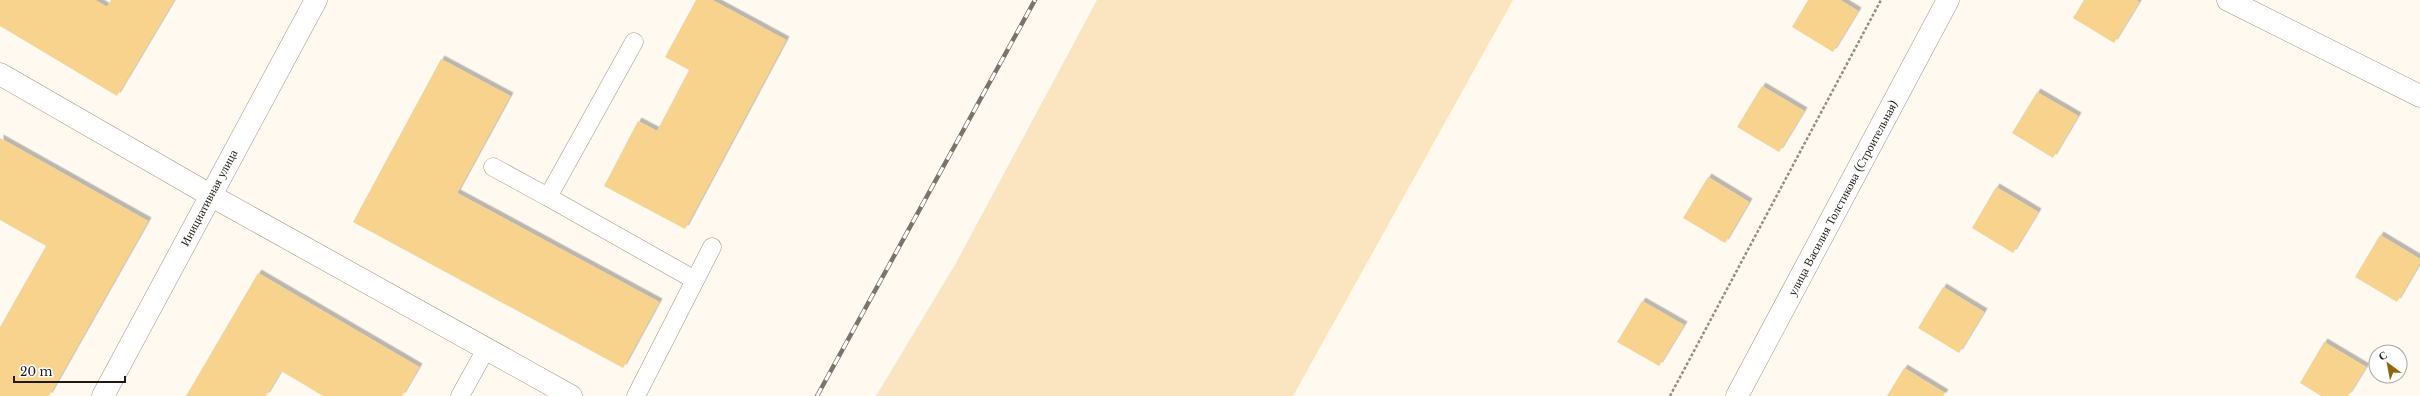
<svg xmlns="http://www.w3.org/2000/svg" width="2420" height="396" font-family="'Libre Baskerville',serif">
  <style>
    .green { fill: #fae5c0 }
    .building { fill: #f8d38e; filter: url(#shadow) }
    .lines { fill: none; stroke-linecap: round; stroke-linejoin: round }
    .service-casing { stroke: #a1947d; stroke-width: 19 }
    .minor-casing { stroke: #a1947d; stroke-width: 23 }
    .secondary-casing { stroke: #a1947d; stroke-width: 23 }
    .path { stroke: #948f85; stroke-width: 2.5; stroke-dasharray: 3 2; stroke-linecap: butt }
    .service { stroke: #fff; stroke-width: 18 }
    .minor { stroke: #fff; stroke-width: 22 }
    .secondary { stroke: #fff; stroke-width: 22 }
    .rail-casing { stroke: #7a756c; stroke-width: 4.5 }
    .rail { stroke: #fff; stroke-width: 3; stroke-dasharray: 9; stroke-linecap: butt }
    .labels { text-anchor: middle; stroke-width: 3.5; stroke-linejoin: round; paint-order: stroke }
    .street-label { font-size: 12px; fill: #201b12; stroke: #fff }
  </style>
  <defs>
    <filter id="shadow"><feDropShadow dx="3.5" dy="-3.5" stdDeviation="0" flood-color="#0004"/></filter>
  </defs>
  <rect width="100%" height="100%" fill="#fff9ef"/>
  <path class="green" d="M 1097,0 L 1513,0 L 1293,396 L 876,396 L 956,263 Z"/>
  <path class="building" d="M 0,0 L 95,0 L 107,7 L 111,0 L 174,0 L 117,96 L 0,26 Z
    M 696,0 L 712,0 L 786,40 L 685,229 L 604,186 L 638,121 L 657,131 L 689,70 L 665,57 Z
    M 1808,0 L 1840,0 L 1858,11 L 1833,52 L 1792,27 Z
    M 2084,0 L 2136,0 L 2139,2 L 2114,43 L 2073,18 Z
    M 441,59 L 510,96 L 457,193 L 659,302 L 623,368 L 353,222 Z
    M 1762,86 L 1804,111 L 1779,152 L 1737,127 Z
    M 2037,92 L 2078,116 L 2053,158 L 2012,133 Z
    M 0,138 L 148,221 L 49,396 L 0,396 L 0,327 L 46,246 L 0,220 Z
    M 1708,177 L 1749,202 L 1725,243 L 1683,218 Z
    M 1996,187 L 2038,212 L 2013,253 L 1972,228 Z
    M 2380,235 L 2420,259 L 2420,263 L 2397,302 L 2355,277 Z
    M 258,273 L 419,367 L 402,396 L 323,396 L 281,371 L 266,396 L 186,396 Z
    M 1943,287 L 1984,312 L 1959,353 L 1918,328 Z
    M 1642,301 L 1684,325 L 1659,366 L 1617,342 Z
    M 2324,342 L 2366,367 L 2348,396 L 2321,396 L 2300,383 Z
    M 1904,368 L 1945,393 L 1943,396 L 1887,396 Z"/>
  <g class="lines">
    <defs>
      <path id="service" d="M 634,42 L 548,197 L 695,280
        M 493,167 L 548,197
        M 460,396 L 486,349
        M 636,396 L 712,247"/>
      <path id="minor" d="M 2228,0 L 2420,96
        M 0,74 L 210,195 L 571,396
        M 103,396 L 316,0"/>
      <path id="secondary" d="M 1737,396 L 1948,0"/>
    </defs>
    <use href="#service" class="service-casing"/>
    <use href="#minor" class="minor-casing"/>
    <use href="#secondary" class="secondary-casing"/>
    <path class="path" d="M 1670,396 L 1881,0"/>
    <use href="#service" class="service"/>
    <use href="#minor" class="minor"/>
    <use href="#secondary" class="secondary"/>
    <defs>
      <path id="rail" d="M 817,396 L 1035,0"/>
    </defs>
    <use href="#rail" class="rail-casing"/>
    <use href="#rail" class="rail"/>
  </g>
  <g class="labels">
    <g class="street-label">
      <text transform="translate(209 198) rotate(-62)" y="4">Инициативная улица</text>
      <text transform="translate(1843 198) rotate(-62)" y="4">улица Василия Толстикова (Строительная)</text>
    </g>
  </g>
  <g transform="translate(2388 364) rotate(328)"><circle r="19" fill="#ffffff" stroke="#a6a4a0"/>
  <path d="M0-3L7 15L0 10L-7 15Z" fill="#8f680d"/>
  <text y="-6" font-size="11" font-weight="bold" text-anchor="middle" fill="#201b12">С</text>
  </g>
  <path d="M14 376v6h111v-6" fill="none" stroke="#201b12" stroke-width="2"/>
  <text x="20" y="376" font-size="12" fill="#201b12" stroke="#ffffff" stroke-width="3" paint-order="stroke">20 m</text>
</svg>
